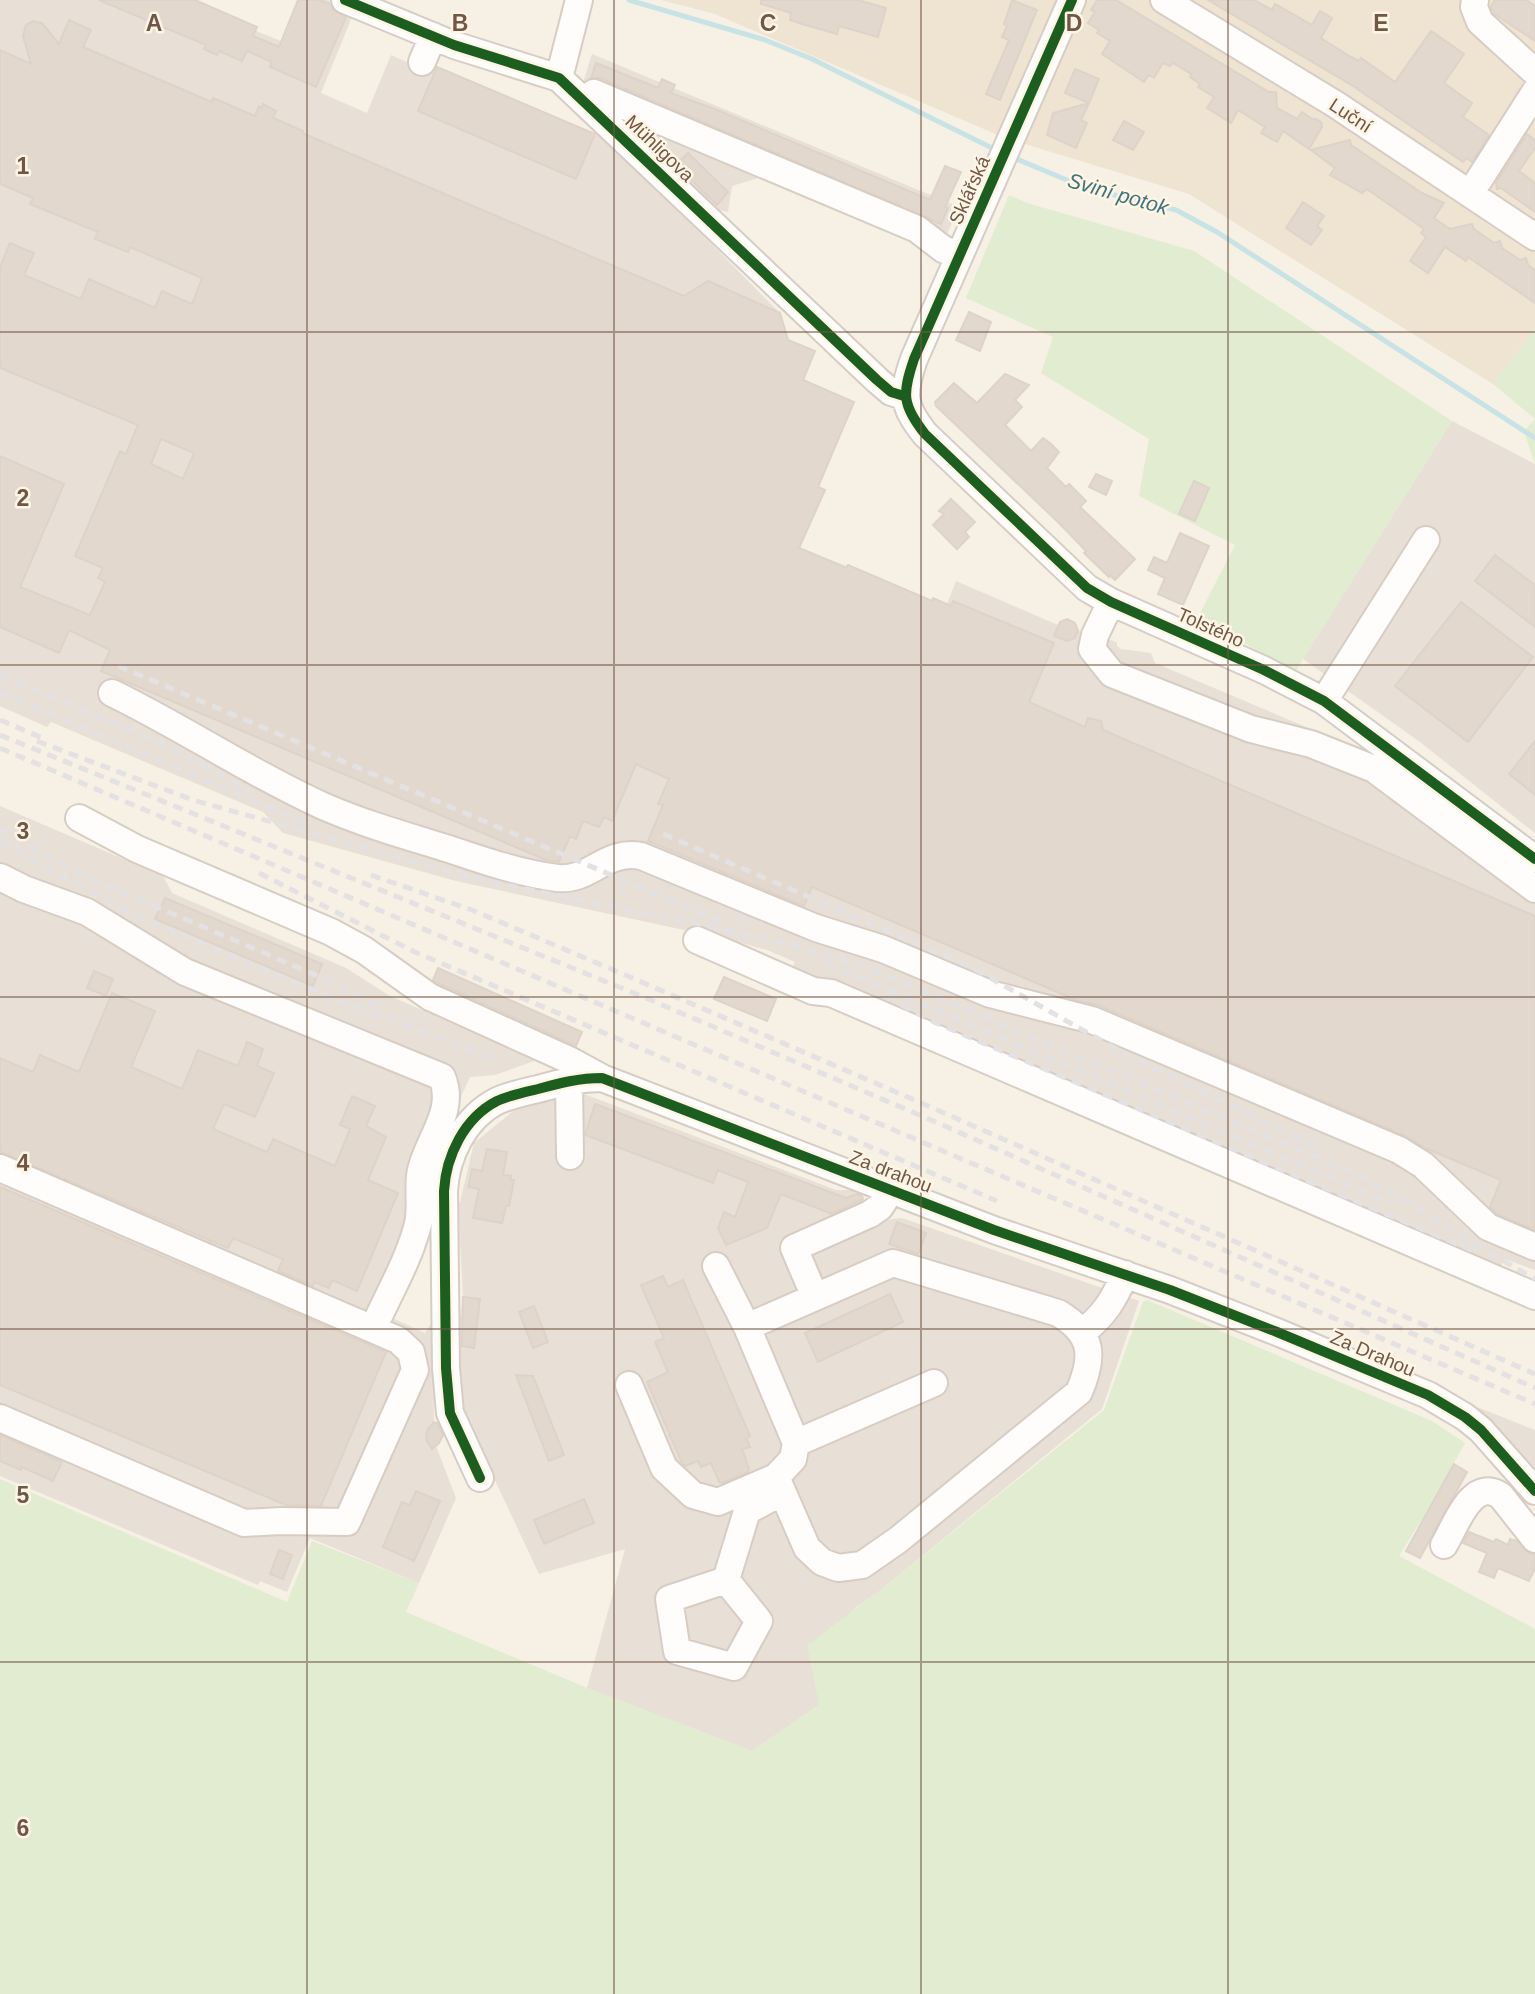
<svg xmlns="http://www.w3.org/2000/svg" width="1535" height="1994" font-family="Helvetica,sans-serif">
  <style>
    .residential { fill: #efe3d2 }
    .industrial { fill: #e8dfd7 }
    .green { fill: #e1ecd0 }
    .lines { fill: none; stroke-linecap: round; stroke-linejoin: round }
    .stream { stroke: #c8e3e5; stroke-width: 5 }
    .building { fill: #e2d8cd; stroke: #ded3c8; stroke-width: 2; fill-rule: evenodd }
    .minor-casing { stroke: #d7cdc4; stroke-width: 30 }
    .minor { stroke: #fefdfb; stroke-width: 26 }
    .rail { stroke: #e3e1e2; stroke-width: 5; stroke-dasharray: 10 7; stroke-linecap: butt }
    .cycleway-casing { stroke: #fff5e5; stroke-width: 15 }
    .cycleway { stroke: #1b5e20; stroke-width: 10 }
    .grid { fill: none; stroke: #725747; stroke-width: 2; stroke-opacity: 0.55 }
    .labels { text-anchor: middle; stroke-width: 5; stroke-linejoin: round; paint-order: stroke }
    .street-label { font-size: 19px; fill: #725747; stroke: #fff5e5 }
    .water-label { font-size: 21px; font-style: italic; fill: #3f737f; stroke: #fff5e5 }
    .grid-label { font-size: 23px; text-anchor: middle; font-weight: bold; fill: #725747; stroke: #fff5e5; stroke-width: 5; stroke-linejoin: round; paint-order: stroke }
  </style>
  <rect width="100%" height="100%" fill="#f6f0e5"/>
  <path class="residential" d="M 661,0 L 1535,0 L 1535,330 L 1493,384 L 1189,194 L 1005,138 L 715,14 Z"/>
  <path class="industrial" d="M 0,0 L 195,0 L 257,27 L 256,31 L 281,41 L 298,0 L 328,0 L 354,12 L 321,93 L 367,113 L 391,55 L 411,64 L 414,59 L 436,68 L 437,66 L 595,134 L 601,133 L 780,313 L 786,332 L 783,338 L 814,352 L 802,381 L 854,402 L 794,545 L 911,592 L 898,623 L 951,606 L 947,604 L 956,581 L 1058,625 L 1067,619 L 1075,623 L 1078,631 L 1117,642 L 1117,646 L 1121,649 L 1151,653 L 1155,663 L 1379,758 L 1535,877 L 1535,1270 L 1505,1259 L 1498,1271 L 792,969 L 795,962 L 767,950 L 731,940 L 456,881 L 283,833 L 263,812 L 51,722 L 47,727 L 0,706 Z
    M 592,54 L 959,207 L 940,250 L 771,174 L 732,186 L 728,212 L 718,210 L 582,86 Z
    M 1452,421 L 1535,464 L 1535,833 L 1420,742 L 1303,659 Z
    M 0,806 L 163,876 L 172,893 L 346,968 L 390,996 L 537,1060 L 495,1075 L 470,1077 L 436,1152 L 388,1316 L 425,1333 L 433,1320 L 434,1422 L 443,1425 L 443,1430 L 441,1440 L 436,1446 L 456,1498 L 419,1583 L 310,1538 L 287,1592 L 260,1581 L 258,1585 L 0,1476 Z
    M 579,1092 L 836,1190 L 854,1190 L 856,1193 L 860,1192 L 873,1221 L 902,1218 L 1139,1301 L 1102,1409 L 877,1593 L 856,1607 L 843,1620 L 819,1705 L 752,1751 L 587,1688 L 625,1549 L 539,1574 L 477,1442 L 458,1411 L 456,1345 L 463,1297 L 458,1205 L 460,1202 L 474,1143 L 517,1108 Z
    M 1477,1407 L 1535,1430 L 1535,1474 Z"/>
  <path class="green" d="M 1009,195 L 1027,203 L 1194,251 L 1452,421 L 1295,672 L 1246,644 L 1194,625 L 1235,545 L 1139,496 L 1149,439 L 1041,373 L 1053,337 L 966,298 Z
    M 1535,330 L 1535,464 L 1524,431 L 1535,419 L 1493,384 Z
    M 1147,1300 L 1432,1421 L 1465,1443 L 1406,1551 L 1423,1517 L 1399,1556 L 1535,1629 L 1535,1994 L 0,1994 L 0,1479 L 287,1602 L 312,1541 L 419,1583 L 406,1612 L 587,1688 L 752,1751 L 819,1705 L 807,1645 C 831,1628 853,1609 877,1593 L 1104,1410 L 1143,1302 Z"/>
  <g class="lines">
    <path class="stream" d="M 629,0 L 765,40 L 812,59 L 996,150
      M 1012,157 L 1086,188 L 1176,210 L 1217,232 L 1535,438"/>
  </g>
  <path class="building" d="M 99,0 L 195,0 L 257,27 L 253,36 L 279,47 L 298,0 L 320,0 L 330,4 L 333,10 L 346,17 L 316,87 L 270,67 L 272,62 L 247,51 L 242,61 L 219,51 L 217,55 L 204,49 L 206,45 Z
    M 761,0 L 858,0 L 886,8 L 878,37 L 839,26 L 837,34 L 802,24 L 790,20 L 791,13 L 761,4 Z
    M 1012,0 L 1037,10 L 1000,100 L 986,94 L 1009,40 L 1002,37 L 1007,26 L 1004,24 Z
    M 1097,0 L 1116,0 L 1269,92 L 1276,92 L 1277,108 L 1297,119 L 1302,112 L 1312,119 L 1316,119 L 1321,122 L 1322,127 L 1309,149 L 1283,131 L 1277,142 L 1261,133 L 1265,127 L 1238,110 L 1231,123 L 1207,108 L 1214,97 L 1198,87 L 1200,84 L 1190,77 L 1191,74 L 1173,63 L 1170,66 L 1163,63 L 1154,78 L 1149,75 L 1144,82 L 1102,54 L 1110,41 L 1097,33 L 1099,30 L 1088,23 L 1095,12 L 1091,10 Z
    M 1208,0 L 1254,0 L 1272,10 L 1275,4 L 1312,25 L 1320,11 L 1332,18 L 1321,38 L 1349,56 L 1359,61 L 1361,58 L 1395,82 L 1431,31 L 1464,54 L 1444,83 L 1472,103 L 1463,117 L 1489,135 L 1472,162 L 1467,158 L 1463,162 L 1353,86 Z
    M 1495,0 L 1526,0 L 1535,6 L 1535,41 L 1493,13 L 1491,6 Z
    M 69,20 L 91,30 L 83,47 L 212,102 L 213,98 L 255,116 L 259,106 L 262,108 L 263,104 L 276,111 L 273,118 L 303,131 L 302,133 L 684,296 L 708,281 L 780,313 L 788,340 L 815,351 L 803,380 L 854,402 L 818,487 L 825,490 L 799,548 L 846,568 L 848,565 L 932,601 L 933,598 L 951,606 L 953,601 L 1054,643 L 1029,702 L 1085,727 L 1088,718 L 1101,721 L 1103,730 L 1535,916 L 1535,1230 L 1497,1214 L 1490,1207 L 1501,1180 L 1425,1148 L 1405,1136 L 1098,1005 L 1076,1000 L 812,887 L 804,906 L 648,841 L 663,805 L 658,804 L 669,779 L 636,764 L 612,821 L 604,817 L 599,827 L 583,821 L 576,839 L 570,836 L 559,862 L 546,860 L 101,671 L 110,650 L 69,630 L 59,653 L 0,627 L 0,456 L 64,484 L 20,587 L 90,615 L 105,582 L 98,578 L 103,568 L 75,556 L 120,451 L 126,454 L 138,425 L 0,368 L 0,267 L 10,243 L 34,253 L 24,275 L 81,299 L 89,279 L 155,308 L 162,291 L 192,304 L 202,278 L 130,247 L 128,252 L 95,239 L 98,232 L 30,204 L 33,198 L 0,184 L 0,50 L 31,64 L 23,36 L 26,25 L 33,21 L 42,23 L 59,44 ZM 161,439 L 194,453 L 183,479 L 151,464 Z
    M 596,63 L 658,88 L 662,79 L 675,85 L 671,93 L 717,110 L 930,200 L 945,166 L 961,172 L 945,207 L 948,208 L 941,224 L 600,78 L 591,78 Z
    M 437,67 L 595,134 L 576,179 L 418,111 Z
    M 1075,69 L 1099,79 L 1089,103 L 1065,93 Z
    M 1089,103 L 1081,120 L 1087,123 L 1076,148 L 1047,135 L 1053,113 Z
    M 1124,121 L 1144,132 L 1133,150 L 1113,140 Z
    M 1527,134 L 1535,140 L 1535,148 L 1519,171 L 1535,183 L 1535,212 L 1501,188 L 1497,189 L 1496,183 Z
    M 1350,140 L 1351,145 L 1422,193 L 1444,203 L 1434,218 L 1450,229 L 1472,224 L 1474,229 L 1494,243 L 1500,241 L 1502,248 L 1520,260 L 1526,258 L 1528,265 L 1535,270 L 1535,303 L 1468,257 L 1466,261 L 1445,247 L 1428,273 L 1410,261 L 1426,237 L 1421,233 L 1424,229 L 1367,189 L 1362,193 L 1330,175 L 1335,168 L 1311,150 Z
    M 688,153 L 728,192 L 717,205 L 676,165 Z
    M 1303,202 L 1324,216 L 1317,226 L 1322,230 L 1311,245 L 1286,228 Z
    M 969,312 L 991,322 L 980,351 L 956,340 Z
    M 1005,374 L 1029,385 L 1015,400 L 1022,407 L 1005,425 L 1031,451 L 1043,438 L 1050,443 L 1059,452 L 1047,468 L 1066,487 L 1069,484 L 1086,501 L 1080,507 L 1135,559 L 1115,580 L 1110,575 L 1109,577 L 1084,553 L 1086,551 L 1059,523 L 936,406 L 935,402 L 954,383 L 977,403 Z
    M 1096,474 L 1112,481 L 1106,495 L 1089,487 Z
    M 1194,481 L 1209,488 L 1195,521 L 1179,514 Z
    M 951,499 L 975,522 L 965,532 L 969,537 L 957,549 L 933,525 L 944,514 L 939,511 Z
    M 1180,533 L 1209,546 L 1183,605 L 1158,594 L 1165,578 L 1148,570 L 1154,557 L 1167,563 Z
    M 1495,555 L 1535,585 L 1535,627 L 1475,581 Z
    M 1461,602 L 1533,657 L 1468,742 L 1395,686 Z
    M 1067,619 L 1075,623 L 1078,631 L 1075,638 L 1067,641 L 1054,636 L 1060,622 Z
    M 1535,741 L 1535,795 L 1509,774 Z
    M 165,898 L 322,964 L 313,986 L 155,919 Z
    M 438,968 L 582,1032 L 576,1046 L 438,983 L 433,980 Z
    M 94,971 L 113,979 L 106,996 L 87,988 Z
    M 724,977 L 776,999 L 767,1021 L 714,999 Z
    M 112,993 L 155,1011 L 131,1067 L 182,1089 L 198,1050 L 238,1066 L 247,1042 L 263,1049 L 257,1066 L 274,1073 L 255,1117 L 224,1104 L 213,1129 L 267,1152 L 273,1139 L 335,1166 L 350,1129 L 340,1125 L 352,1096 L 375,1106 L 366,1126 L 386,1137 L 368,1180 L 398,1193 L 357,1291 L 332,1280 L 329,1288 L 314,1282 L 313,1286 L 278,1271 L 283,1259 L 233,1238 L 228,1248 L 0,1152 L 0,1058 L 33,1072 L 40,1055 L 79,1072 Z
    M 595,1104 L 846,1198 L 857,1194 L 862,1196 L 863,1199 L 832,1214 L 781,1194 L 767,1228 L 726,1245 L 718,1228 L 724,1212 L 735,1217 L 748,1182 L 718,1170 L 713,1183 L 585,1135 Z
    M 487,1149 L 507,1152 L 503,1175 L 511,1176 L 511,1180 L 514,1180 L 509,1206 L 506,1206 L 502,1223 L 473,1218 L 479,1189 L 468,1187 L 472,1169 L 482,1171 Z
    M 0,1187 L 386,1352 L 321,1506 L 286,1505 L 0,1385 Z
    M 897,1222 L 926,1233 L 918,1254 L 889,1244 Z
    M 663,1276 L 668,1287 L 683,1280 L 750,1436 L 746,1438 L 750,1447 L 742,1449 L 749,1469 L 748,1472 L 722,1483 L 719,1482 L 711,1463 L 701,1467 L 698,1461 L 685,1466 L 682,1463 L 647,1382 L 668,1372 L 655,1342 L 664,1338 L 641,1285 Z
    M 890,1294 L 903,1322 L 818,1362 L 805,1333 Z
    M 463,1297 L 480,1299 L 474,1348 L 462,1346 Z
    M 534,1306 L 548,1342 L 533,1348 L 519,1312 Z
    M 516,1375 L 533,1376 L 564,1455 L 549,1461 Z
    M 434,1422 L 437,1423 L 443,1435 L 439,1443 L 432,1449 L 427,1441 L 426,1434 L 428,1429 Z
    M 0,1435 L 62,1462 L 53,1481 L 22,1467 L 21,1470 L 0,1461 Z
    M 1454,1464 L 1467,1472 L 1420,1558 L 1406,1551 Z
    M 416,1491 L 440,1501 L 414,1561 L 383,1547 L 402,1502 L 410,1505 Z
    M 584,1499 L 594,1523 L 544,1544 L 534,1520 Z
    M 1469,1532 L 1494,1542 L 1496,1539 L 1508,1545 L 1510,1539 L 1517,1541 L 1529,1553 L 1535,1554 L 1535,1568 L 1529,1581 L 1498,1568 L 1494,1578 L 1479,1572 L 1487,1553 L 1463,1543 Z
    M 279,1550 L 292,1555 L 283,1579 L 270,1574 Z"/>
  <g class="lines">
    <defs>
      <path id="minor" d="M 345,0 L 454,45 L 559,78 L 877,380 L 891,392 L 904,396
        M 1072,0 L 914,359 C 902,394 902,405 925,434 L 1087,588 L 1111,602 L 1264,670 L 1324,701 L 1535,859
        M 1164,0 L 1335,104 L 1535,237
        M 1475,0 L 1474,7 L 1480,22 L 1535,72
        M 422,62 L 433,36
        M 559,78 L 579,0
        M 584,101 L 594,93 L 917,229 L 943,249 L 959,256
        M 1470,194 L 1535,92
        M 1111,602 L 1095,635 L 1092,649 L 1112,674 L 1251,729 L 1311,744 L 1374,769 L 1535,889
        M 112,693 C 184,728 250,773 323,806 C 364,824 407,836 449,849 C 484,861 520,873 557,878 C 590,882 605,849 641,856 L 816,928 L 883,949 L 990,994 L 1092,1020 L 1399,1150 L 1423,1165 L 1488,1227 L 1535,1247
        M 1324,701 L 1426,540
        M 79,818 L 137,849 L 331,932 L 364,950 L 430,997 L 569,1060 L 602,1078 L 994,1230 L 1170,1290 L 1277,1332 L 1428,1395 L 1465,1417 L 1481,1430 L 1535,1491
        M 0,877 L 24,889 L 87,912 L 185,972 L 442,1077 C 456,1110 429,1138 421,1170 C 417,1187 422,1206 418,1224 C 409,1260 388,1295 373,1329
        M 697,940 L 813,991 L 831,993 L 1535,1296
        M 569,1081 L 570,1156
        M 0,1168 L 398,1340 L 411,1352 L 415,1370 L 347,1522 L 281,1521 L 244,1523 L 0,1418
        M 815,1297 L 794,1248 L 870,1214 L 880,1207 L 891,1190
        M 747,1327 L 893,1263 L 1058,1313 C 1094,1334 1094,1357 1079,1392 L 898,1540 L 862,1565 L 838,1568 L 822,1562 L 807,1548 L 776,1477
        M 1082,1332 C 1104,1317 1115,1297 1125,1274
        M 629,1385 L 664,1468 L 693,1495 L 718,1502 L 776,1477 L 793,1459 L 796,1443 L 747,1327 L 716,1266
        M 796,1443 L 934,1383
        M 480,1478 L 450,1413 L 446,1368 L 444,1191 C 446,1156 464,1118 497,1101 C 510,1095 525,1092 538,1089 C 560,1083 579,1078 602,1078
        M 1444,1545 C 1456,1525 1472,1476 1501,1496 L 1535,1539
        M 726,1580 L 759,1621 L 734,1667 L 677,1651 L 669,1599 L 726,1580 L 747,1511 L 782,1492"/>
    </defs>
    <use href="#minor" class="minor-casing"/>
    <use href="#minor" class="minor"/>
    <path class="rail" d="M 118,666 L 722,922
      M 0,675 L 163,744 L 249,790
      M 0,692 L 308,824
      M 0,720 L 47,740
      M 0,735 L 646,998 L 938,1123 L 1535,1388
      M 37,741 L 193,800 L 393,856 L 491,882 L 699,924 L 807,949 L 860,965 L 1348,1170 L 1396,1195 L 1468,1240
      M 0,748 L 1535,1404
      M 0,829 L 87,877 L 320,977 L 381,1008
      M 663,834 L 971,967 L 1120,1051 L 1322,1150
      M 0,842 L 129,912 L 336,1000 L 392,1019 L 497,1061
      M 259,873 L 415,952 L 997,1201
      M 371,875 L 472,910 L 637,980 L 926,1105 L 1535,1374
      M 826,963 L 1393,1204
      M 886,997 L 936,1023 L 1471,1250
      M 1459,1235 L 1535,1279"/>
    <defs>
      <path id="cycleway" d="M 345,0 L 454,45 L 559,78 L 877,380 L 891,392 L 904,396
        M 1072,0 L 914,359 C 902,394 902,405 925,434 L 1087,588 L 1111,602 L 1264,670 L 1324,701 L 1535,859
        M 480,1478 L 450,1413 L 446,1368 L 444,1191 C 446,1156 464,1118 497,1101 C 510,1095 525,1092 538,1089 C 560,1083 579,1078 602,1078 L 994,1230 L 1170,1290 L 1277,1332 L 1428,1395 L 1465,1417 L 1481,1430 L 1535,1491"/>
    </defs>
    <use href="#cycleway" class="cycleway-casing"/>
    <use href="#cycleway" class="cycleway"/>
  </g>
  <path class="grid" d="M 307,0 L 307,1994M 614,0 L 614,1994M 921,0 L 921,1994M 1228,0 L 1228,1994M 0,332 L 1535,332M 0,665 L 1535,665M 0,997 L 1535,997M 0,1329 L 1535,1329M 0,1662 L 1535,1662"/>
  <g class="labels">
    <g class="street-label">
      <text transform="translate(1351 115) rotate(33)" y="7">Luční</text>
      <text transform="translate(660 148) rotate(44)" y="7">Mühligova</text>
      <text transform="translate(969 190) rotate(-66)" y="7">Sklářská</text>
      <text transform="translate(1211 627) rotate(24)" y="7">Tolstého</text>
      <text transform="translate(891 1171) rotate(21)" y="7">Za drahou</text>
      <text transform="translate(1373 1353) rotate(23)" y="7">Za Drahou</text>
    </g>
    <g class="water-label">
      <text transform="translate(1118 194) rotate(16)" y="7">Sviní potok</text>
    </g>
  </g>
  <g class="grid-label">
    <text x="154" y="31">A</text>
    <text x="460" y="31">B</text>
    <text x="768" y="31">C</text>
    <text x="1074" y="31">D</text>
    <text x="1381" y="31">E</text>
    <text x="23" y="174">1</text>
    <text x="23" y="506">2</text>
    <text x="23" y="839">3</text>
    <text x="23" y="1171">4</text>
    <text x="23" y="1503">5</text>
    <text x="23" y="1836">6</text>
  </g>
</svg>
